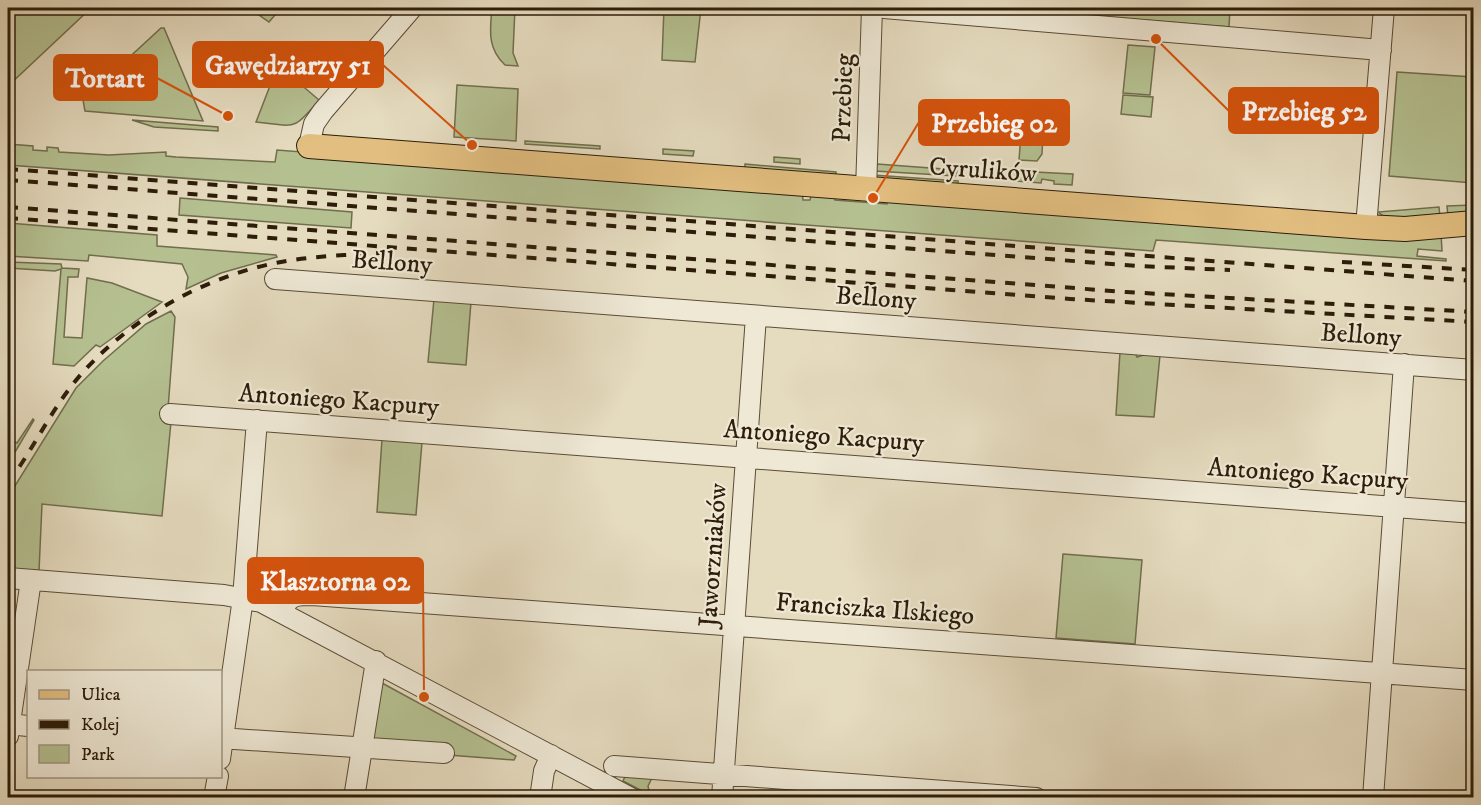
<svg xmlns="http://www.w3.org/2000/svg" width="1481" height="805" font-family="'IM FELL DW Pica',serif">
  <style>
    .green { fill: #b5c091; stroke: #716e4d; stroke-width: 1.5 }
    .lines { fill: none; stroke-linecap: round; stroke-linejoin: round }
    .minor-casing { stroke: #5b4c36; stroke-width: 22 }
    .major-casing { stroke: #2d1d09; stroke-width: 26 }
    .minor { stroke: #eee8d5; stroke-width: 20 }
    .major { stroke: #e2be80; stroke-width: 24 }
    .rail { stroke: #2d1d09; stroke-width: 4; stroke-dasharray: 10 10; stroke-linecap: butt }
    .labels { text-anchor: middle; stroke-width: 4.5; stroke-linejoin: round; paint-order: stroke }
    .street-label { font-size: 26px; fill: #2d1d09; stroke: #eee8d5 }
    .leader { fill: none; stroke: #d5530c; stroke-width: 2 }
    .callout-dot { fill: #d5530c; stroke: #eee8d5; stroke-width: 2 }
    .callout { fill: #d5530c; stroke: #d5530c; stroke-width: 2 }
    .callout-label { font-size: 27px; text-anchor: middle; font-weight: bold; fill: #fff }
  </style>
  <rect width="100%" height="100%" fill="#e5dbbf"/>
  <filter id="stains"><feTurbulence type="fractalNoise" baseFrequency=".00333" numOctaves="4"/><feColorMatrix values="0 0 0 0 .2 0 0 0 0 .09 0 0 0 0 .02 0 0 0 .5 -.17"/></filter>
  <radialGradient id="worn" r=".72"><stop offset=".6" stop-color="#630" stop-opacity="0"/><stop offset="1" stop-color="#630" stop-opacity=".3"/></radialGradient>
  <path class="green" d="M 8,8 L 91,8 L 8,86 Z
    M 249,8 L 281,8 L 269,22 Z
    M 492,8 L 515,8 L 513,53 L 518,66 L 505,65 C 487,48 490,30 492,8 Z
    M 664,8 L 701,8 L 695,62 L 662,60 Z
    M 1058,8 L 1230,8 L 1229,27 L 1057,13 Z
    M 161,28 L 164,28 L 203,121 L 85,111 L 83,100 Z
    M 1128,45 L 1155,47 L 1150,95 L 1123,93 Z
    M 278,65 L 319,100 C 293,132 295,126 256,122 Z
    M 1397,72 L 1473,77 L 1473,183 L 1389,176 Z
    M 457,85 L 518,89 L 516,141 L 454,137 Z
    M 1123,95 L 1153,97 L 1151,117 L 1121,114 Z
    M 132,120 L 218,127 L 218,131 L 154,127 Z
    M 1021,134 L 1043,135 L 1042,154 L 1037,161 L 1019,160 Z
    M 525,141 L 600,146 L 600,149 L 525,144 Z
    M 8,144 L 33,146 L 33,150 L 47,151 L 47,147 L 58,148 L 59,152 L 109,155 L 166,152 L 166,156 L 176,157 L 275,162 L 277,150 L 802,191 L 803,200 L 810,200 L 812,192 L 835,194 L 835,200 L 887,204 L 888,198 L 1441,233 L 1442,251 L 1418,249 L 1417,256 L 1446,259 L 1446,261 L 1156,240 L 1153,251 L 8,165 Z
    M 663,149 L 694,151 L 693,156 L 663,154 Z
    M 774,157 L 800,159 L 800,164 L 774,162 Z
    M 745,164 L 836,172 L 836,178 L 745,171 Z
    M 877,164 L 957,170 L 956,176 L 875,171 Z
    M 1015,171 L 1073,174 L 1072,185 L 1054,184 L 1054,181 L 1042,179 L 1041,183 L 1015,181 Z
    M 873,175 L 958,181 L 958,186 L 877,181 Z
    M 180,198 L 352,212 L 351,228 L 179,215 Z
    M 1473,205 L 1473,215 L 1448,217 L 1447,206 Z
    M 1439,207 L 1440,217 L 1386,218 L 1378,212 Z
    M 8,223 L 157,235 L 157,246 L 276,255 L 277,257 L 221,273 L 186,289 L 188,277 L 182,264 L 89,255 L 88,261 L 8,256 Z
    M 8,262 L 61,264 L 62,268 L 79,269 L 78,277 L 68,277 L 64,337 L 82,338 L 87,278 L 112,283 L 162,302 L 100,347 L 96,345 L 74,366 L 53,364 L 61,269 L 55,271 L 8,268 Z
    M 434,299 L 471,302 L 466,365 L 428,362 Z
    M 171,311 L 175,317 L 167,422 L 171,422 L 162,516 L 42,504 L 39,571 L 8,568 L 8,497 L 76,388 L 103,361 L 146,324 Z
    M 1120,352 L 1135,353 L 1137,357 L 1147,354 L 1160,355 L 1154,417 L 1116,415 Z
    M 33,419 L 34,420 L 8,464 L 8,449 L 13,441 L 17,443 Z
    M 382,439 L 422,442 L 416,515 L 377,512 Z
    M 1063,554 L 1142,560 L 1135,644 L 1056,638 Z
    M 382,683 L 516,756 L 514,760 L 448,755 L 376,740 L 371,737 Z
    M 627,772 L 652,778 L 648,786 L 650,795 L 623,781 Z"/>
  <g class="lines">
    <defs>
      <path id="minor" d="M 884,8 L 1381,50
        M 309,146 L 314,124 L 323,111 L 412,8
        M 866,190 L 872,8
        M 1366,227 L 1384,8
        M 275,279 L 1474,370
        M 170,414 L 1474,513
        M 8,578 L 224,595 L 261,602 L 631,798
        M 282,611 C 289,595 296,595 312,595 L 1474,680
        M 9,724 L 28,726
        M 8,736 L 31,580
        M 220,738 L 444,753
        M 220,759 L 243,598 L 257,420
        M 614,766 L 1036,798
        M 214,798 L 218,776
        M 354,798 L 376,661
        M 540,798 L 544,771 L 551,755
        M 722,798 L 756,316
        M 1373,798 L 1404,364"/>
      <path id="major" d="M 309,146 L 1366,227 L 1405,229 L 1474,223"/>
    </defs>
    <use href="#minor" class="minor-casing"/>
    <use href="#major" class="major-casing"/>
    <use href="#minor" class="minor"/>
    <use href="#major" class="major"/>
    <path class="rail" d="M 8,169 L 1474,281
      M 8,180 L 1139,266 L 1230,270
      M 8,207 L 1126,292 L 1474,312
      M 8,218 L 1070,299 L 1474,322
      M 1342,262 L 1474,270
      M 8,483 C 35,447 53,405 84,371 C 134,316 208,275 281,262 C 313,256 347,255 380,253"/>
  </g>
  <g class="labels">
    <g class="street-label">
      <text transform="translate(842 98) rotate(-88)" y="9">Przebieg</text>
      <text transform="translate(983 169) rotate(4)" y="9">Cyrulików</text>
      <text transform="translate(392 261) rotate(4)" y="9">Bellony</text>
      <text transform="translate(876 297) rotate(4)" y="9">Bellony</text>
      <text transform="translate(1361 334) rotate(4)" y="9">Bellony</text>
      <text transform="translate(339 399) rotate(4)" y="9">Antoniego Kacpury</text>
      <text transform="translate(824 435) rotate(4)" y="9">Antoniego Kacpury</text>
      <text transform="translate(1308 473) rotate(4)" y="9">Antoniego Kacpury</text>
      <text transform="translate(712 555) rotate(-86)" y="9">Jaworzniaków</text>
      <text transform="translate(875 608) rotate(4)" y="9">Franciszka Ilskiego</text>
    </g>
  </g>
  <path class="leader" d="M472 145L383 65M228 116L157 78M1156 39L1229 111M873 198L919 122M424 697L423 580"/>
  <g class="callout-dot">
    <circle cx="472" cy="145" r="6"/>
    <circle cx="228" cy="116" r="6"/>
    <circle cx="1156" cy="39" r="6"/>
    <circle cx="873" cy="198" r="6"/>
    <circle cx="424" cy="697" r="6"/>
  </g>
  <g class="callout">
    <rect x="193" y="42" width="190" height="45" rx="6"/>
    <rect x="54" y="55" width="103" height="45" rx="6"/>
    <rect x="1229" y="88" width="149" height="45" rx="6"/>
    <rect x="919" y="100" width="150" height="45" rx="6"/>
    <rect x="248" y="558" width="175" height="45" rx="6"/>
  </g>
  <g class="callout-label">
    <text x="288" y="74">Gawędziarzy 51</text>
    <text x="105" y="87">Tortart</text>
    <text x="1304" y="120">Przebieg 52</text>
    <text x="994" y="132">Przebieg 02</text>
    <text x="335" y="590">Klasztorna 02</text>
  </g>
  <rect width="1481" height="805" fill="none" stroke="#e5dbbf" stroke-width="30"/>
  <rect x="9" y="9" width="1463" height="787" fill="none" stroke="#2d1d09" stroke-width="3"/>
  <rect x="15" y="15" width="1451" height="775" fill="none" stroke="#2d1d09" stroke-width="1.5"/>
  <rect x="27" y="670" width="195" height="108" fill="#eee8d5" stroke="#a19783" stroke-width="1.5"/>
  <rect x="39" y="690" width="30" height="9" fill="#e2be80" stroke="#a19783" stroke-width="1.5"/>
  <text x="81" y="700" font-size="18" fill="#2d1d09">Ulica</text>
  <rect x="39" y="720" width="30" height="9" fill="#2d1d09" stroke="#a19783" stroke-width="1.5"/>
  <text x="81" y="730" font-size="18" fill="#2d1d09">Kolej</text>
  <rect x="39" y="745" width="30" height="18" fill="#b5c091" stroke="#a19783" stroke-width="1.5"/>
  <text x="81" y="760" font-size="18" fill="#2d1d09">Park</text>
  <rect width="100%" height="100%" filter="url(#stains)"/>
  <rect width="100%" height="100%" fill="url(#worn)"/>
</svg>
